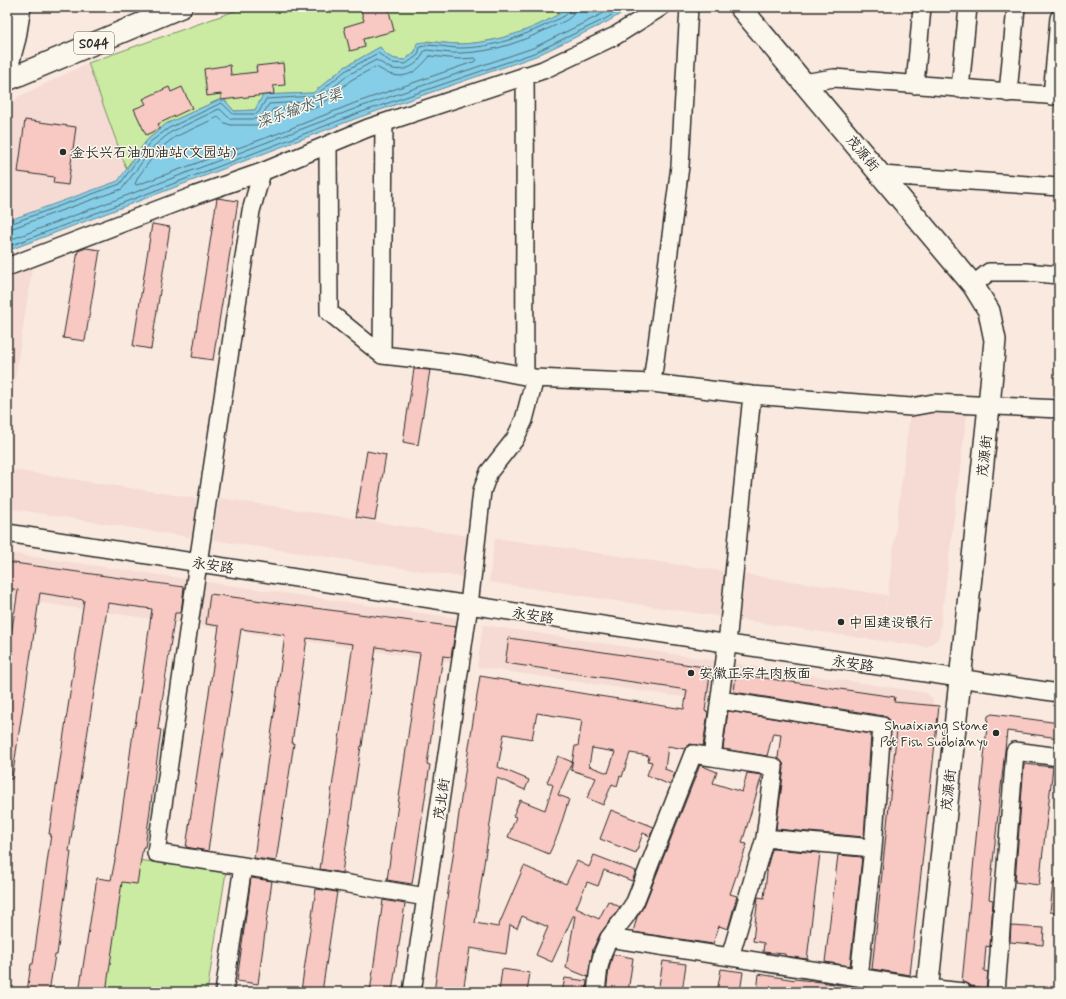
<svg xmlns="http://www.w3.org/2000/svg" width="1066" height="999" font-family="Mynerve,'LXGW WenKai TC',sans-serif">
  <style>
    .built { fill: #f5dbd3 }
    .green { fill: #cbeba3; stroke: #7b8b67 }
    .water { fill: #86cee7; stroke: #628d9c }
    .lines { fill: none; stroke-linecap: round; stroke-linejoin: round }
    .shore { stroke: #4f6c76; stroke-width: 1 }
    .building { fill: #f8c8c2; stroke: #2b2b2b; fill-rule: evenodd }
    .minor-casing { stroke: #2b2b2b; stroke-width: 20 }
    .major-casing { stroke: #2b2b2b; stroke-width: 24 }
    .minor { stroke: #fbf7ec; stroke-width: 17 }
    .major { stroke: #fbf7ec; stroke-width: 21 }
    .poi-dot { fill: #2b2b2b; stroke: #fbf7ec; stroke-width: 1.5 }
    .labels { text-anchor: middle; stroke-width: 3; stroke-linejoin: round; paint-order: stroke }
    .shield { fill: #fbf7ec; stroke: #696865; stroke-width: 1 }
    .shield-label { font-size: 13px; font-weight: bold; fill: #2b2b2b }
    .poi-label { font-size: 14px; fill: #2b2b2b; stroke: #fbf7ec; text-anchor: start }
    .street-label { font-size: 14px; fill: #2b2b2b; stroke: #fbf7ec }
    .water-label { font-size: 15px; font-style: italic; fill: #465c63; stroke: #fbf7ec }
  </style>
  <rect width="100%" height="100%" fill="#fae9df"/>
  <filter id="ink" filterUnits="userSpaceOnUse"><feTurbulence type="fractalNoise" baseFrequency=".025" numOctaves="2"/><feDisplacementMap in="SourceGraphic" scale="8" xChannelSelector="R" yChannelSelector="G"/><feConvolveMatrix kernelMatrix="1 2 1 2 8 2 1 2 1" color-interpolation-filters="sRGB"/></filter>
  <g filter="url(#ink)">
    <path class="built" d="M 88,63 L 126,168 L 118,181 L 7,221 L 7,135 L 11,105 L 18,97 Z
      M 33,262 L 7,431 L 7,265 Z
      M 911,405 L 967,412 L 939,638 L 927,647 L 882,641 L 489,582 L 495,538 L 887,595 L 885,617 Z
      M 7,469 L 201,499 L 195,538 L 7,508 Z
      M 219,498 L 468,536 L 462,577 L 213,540 Z
      M 7,553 L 463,619 L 457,663 L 7,598 Z
      M 483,625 L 927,693 L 933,700 L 902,992 L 856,992 L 886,727 L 477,667 Z"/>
    <path class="green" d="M 246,7 L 569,7 C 540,29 496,43 460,44 C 449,44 438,42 427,41 L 405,60 C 392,59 388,58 380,47 L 343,68 L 313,93 L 263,95 L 255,110 L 234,111 L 223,98 L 166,124 L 147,140 L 126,168 L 88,63 Z
      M 123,858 L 226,872 L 207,992 L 87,992 L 118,883 Z"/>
    <path class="water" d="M 569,7 L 632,7 L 607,22 L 536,56 L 360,117 L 7,251 L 7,221 L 118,181 L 147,140 L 166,124 L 223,98 L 234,111 L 255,110 L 263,95 L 313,93 L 343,68 L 380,47 C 388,58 392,59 405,60 L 415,52 L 417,43 C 431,40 444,44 459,44 C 494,44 541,28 569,7 Z"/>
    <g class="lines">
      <path class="shore" d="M 430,56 L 459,59 L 475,58 L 477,60 L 476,61 L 355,103 L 279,133 L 137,185 L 135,184 L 138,177 L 158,150 L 175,137 L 218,117 L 225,123 L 231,125 L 257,125 L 266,121 L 273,109 L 315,108 L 320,106 L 351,80 L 375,67 C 380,68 384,72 389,74 C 409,80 418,70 430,56 Z
        M 7,225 L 120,184 L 150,142 L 169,128 L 221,103 L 223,104 L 233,114 L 256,114 L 259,112 L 266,99 L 315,96 L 345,71 L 378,53 L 392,63 L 406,64 L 418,55 L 420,47 C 433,43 447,48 460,48 C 492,48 521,37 550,23 C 557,19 570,16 571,7
        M 7,230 L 122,189 L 154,146 L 171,132 L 219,109 L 221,110 L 228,117 L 232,119 L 256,119 L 262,116 L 269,104 L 317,101 L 348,75 L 376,60 C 381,62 385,66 390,68 C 404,73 420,65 424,51 L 427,50 C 438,51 450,54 461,53 C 496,52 523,41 554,26 C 563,22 575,18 576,7
        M 7,241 L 357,108 L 533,48 L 602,14 L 615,7
        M 7,247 L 359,113 L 534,53 L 605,19 L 625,7"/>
    </g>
    <path class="building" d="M 360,7 L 388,7 L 394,31 L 363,39 L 365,47 L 350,51 L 344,27 L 364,21 Z
      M 283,63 L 285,85 L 273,86 L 274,94 L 221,100 L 221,94 L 207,96 L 204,69 L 230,65 L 231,75 L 257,72 L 256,66 Z
      M 169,87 L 171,92 L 182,87 L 192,108 L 158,124 L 160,128 L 146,135 L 134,109 L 146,104 L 143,99 Z
      M 25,120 L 76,127 L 68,185 L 53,183 L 54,177 L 18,172 Z
      M 217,198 L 238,201 L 213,360 L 192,357 Z
      M 152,224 L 170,227 L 151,349 L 133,346 Z
      M 86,248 L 100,250 L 85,341 L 63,338 L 78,251 Z
      M 414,369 L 430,370 L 418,445 L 403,442 Z
      M 367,451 L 386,455 L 375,520 L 356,517 Z
      M 7,562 L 184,587 L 181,613 L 175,613 L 158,729 L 161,730 L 145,847 L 143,847 L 137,884 L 122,882 L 106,992 L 79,992 L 97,878 L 111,880 L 116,855 L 134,726 L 135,726 L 152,609 L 108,603 L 69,851 L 71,852 L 57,955 L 55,955 L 49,992 L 27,992 L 31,964 L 33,964 L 51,834 L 49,834 L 84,600 L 40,593 L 12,779 L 7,779 L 7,661 L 18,590 L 7,588 Z
      M 210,594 L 456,627 L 451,657 L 443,656 L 427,764 L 430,765 L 412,884 L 387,880 L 420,653 L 376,647 L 362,746 L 361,746 L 342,873 L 320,869 L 353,644 L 307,638 L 292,743 L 294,743 L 276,861 L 254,858 L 285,635 L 241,629 L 208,851 L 186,847 L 219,626 L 206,624 Z
      M 509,638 L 711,668 L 705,711 L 708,712 L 703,746 L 690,744 L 685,749 L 668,746 L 665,769 L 675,773 L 670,785 L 647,775 L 652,762 L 648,761 L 649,756 L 630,753 L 622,777 L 620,776 L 617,786 L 612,784 L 603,805 L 587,798 L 596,778 L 571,770 L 575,746 L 578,746 L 582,720 L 537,713 L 532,739 L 504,734 L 498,767 L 529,780 L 525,790 L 497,778 L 475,923 L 498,927 L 524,866 L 566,884 L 577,861 L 589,867 L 594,855 L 636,871 L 632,881 L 604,870 L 598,886 L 587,882 L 576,908 L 599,919 L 608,901 L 620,907 L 600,934 L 593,949 L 588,977 L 566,968 L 575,916 L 573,916 L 552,962 L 536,955 L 548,927 L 522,916 L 517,928 L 510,925 L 506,954 L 470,948 L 463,992 L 434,992 L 462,792 L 480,676 L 586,694 L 684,709 L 687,690 L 505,663 ZM 592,748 L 615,752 L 608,773 L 589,766 Z
      M 736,674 L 895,697 L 894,702 L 939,706 L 910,975 L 872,969 L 897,729 L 892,728 L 891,722 L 888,718 L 884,716 L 734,692 Z
      M 728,711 L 871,734 L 864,837 L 776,829 L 784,768 L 783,763 L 778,758 L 781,734 L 773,733 L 767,756 L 723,749 Z
      M 992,714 L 1059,723 L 1059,738 L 1007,731 L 989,899 L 993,900 L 990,947 L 986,946 L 984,971 L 988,972 L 986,988 L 971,986 L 969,984 L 962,982 L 988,716 Z
      M 558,756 L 572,762 L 558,795 L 569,799 L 558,834 L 549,854 L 508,837 L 516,817 L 513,816 L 520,800 L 545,810 L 553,785 L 547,782 Z
      M 1024,764 L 1053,767 L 1039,885 L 1015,882 Z
      M 700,765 L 717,772 L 713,783 L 742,792 L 747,773 L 762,775 L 742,843 L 747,844 L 730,894 L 737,896 L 728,929 L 719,926 L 713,944 L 633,932 L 637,917 L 644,906 Z
      M 611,810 L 654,827 L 650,836 L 643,833 L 636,853 L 600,839 Z
      M 772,849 L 820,853 L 807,959 L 785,956 L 785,954 L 763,952 L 764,943 L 753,941 L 758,897 L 764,898 L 768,864 Z
      M 838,855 L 862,857 L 850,966 L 825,962 Z
      M 251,878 L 272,881 L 258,984 L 237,981 Z
      M 1053,883 L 1059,883 L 1059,913 L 1050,912 Z
      M 316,889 L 337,892 L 322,992 L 310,992 L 301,991 Z
      M 383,900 L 405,904 L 392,992 L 370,992 Z
      M 1011,926 L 1044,928 L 1043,945 L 1010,942 Z
      M 613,954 L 633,958 L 628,992 L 606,992 L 609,969 Z
      M 663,961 L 686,964 L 682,992 L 658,992 Z
      M 502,969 L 530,973 L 527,992 L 499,992 Z
      M 721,969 L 743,972 L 740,992 L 717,992 Z
      M 759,974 L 795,980 L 795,979 L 821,982 L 853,987 L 853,992 L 757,992 Z
      M 565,978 L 587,981 L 586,992 L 562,992 Z"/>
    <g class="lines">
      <defs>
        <path id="minor" d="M 803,83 L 834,78 L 1059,96
          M 915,85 L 922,7
          M 960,89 L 968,7
          M 1008,93 L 1016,7
          M 1052,96 L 1059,18
          M 328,145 L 329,312 L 382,355 L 463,364 L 535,378 L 652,383 L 752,395 L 911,407 L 933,403 L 1059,409
          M 262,172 L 251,211 L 198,563 L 156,853 L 243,866 L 426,897
          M 881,175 L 1059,187
          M 7,267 L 196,195 L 262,172 L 368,128 L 543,70 L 615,36 L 661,7
          M 973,285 L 989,272 L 1026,272 L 1059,275
          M 382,355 L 384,123
          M 525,376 C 524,276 526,175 525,75
          M 652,383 L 680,166 L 689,7
          M 7,533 L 469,605 L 1059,693
          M 720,700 L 882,726 L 873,848 L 859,977
          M 712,757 L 774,767 L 765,838
          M 609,938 L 927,988 L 963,992
          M 730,957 L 765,838 L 873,848
          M 224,992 L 243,866
          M 412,992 L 469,605 L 482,491 L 489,472 L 515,439 L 524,420 L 535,378
          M 596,992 L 599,967 L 603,952 L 609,938 L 625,917 L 635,902 L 693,754 L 712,757 L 727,644 L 752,395
          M 996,992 L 1015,751 L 1059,757"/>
        <path id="major" d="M 740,7 L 973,285 L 989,311 L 995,340 L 989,406 L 927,992
          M 7,68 L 15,38 L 20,7
          M 7,80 L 181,7"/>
      </defs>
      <use href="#minor" class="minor-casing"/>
      <use href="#major" class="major-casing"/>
      <use href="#minor" class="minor"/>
      <use href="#major" class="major"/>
    </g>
  </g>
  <g class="poi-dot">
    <circle cx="63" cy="152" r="4"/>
    <circle cx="841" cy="622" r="4"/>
    <circle cx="691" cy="673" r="4"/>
    <circle cx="996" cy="733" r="4"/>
  </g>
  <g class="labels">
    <rect class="shield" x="74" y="32" width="40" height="22" rx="3"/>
    <g class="shield-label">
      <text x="94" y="48">S044</text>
    </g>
    <g class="poi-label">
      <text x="71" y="157">金长兴石油加油站(文园站)</text>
      <text x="849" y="627">中国建设银行</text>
      <text x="699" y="678">安徽正宗牛肉板面</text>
      <text x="988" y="730" text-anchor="end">Shuaixiang Stone<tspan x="988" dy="16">Pot Fish Suobianyu</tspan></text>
    </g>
    <g class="street-label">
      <text transform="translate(863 153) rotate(50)" y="5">茂源街</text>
      <text transform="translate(984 456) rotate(-84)" y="5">茂源街</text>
      <text transform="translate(213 565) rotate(9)" y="5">永安路</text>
      <text transform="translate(533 615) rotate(9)" y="5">永安路</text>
      <text transform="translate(853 663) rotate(8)" y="5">永安路</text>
      <text transform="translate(948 790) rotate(-84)" y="5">茂源街</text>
      <text transform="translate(441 799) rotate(-82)" y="5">茂北街</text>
    </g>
    <g class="water-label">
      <text transform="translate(299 108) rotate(-20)" y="5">滦乐输水干渠</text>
    </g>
  </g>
  <rect width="1066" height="999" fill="none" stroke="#fbf7ec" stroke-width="24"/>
  <rect x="12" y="12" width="1042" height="975" fill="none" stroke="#2b2b2b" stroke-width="1.5" filter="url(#ink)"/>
</svg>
